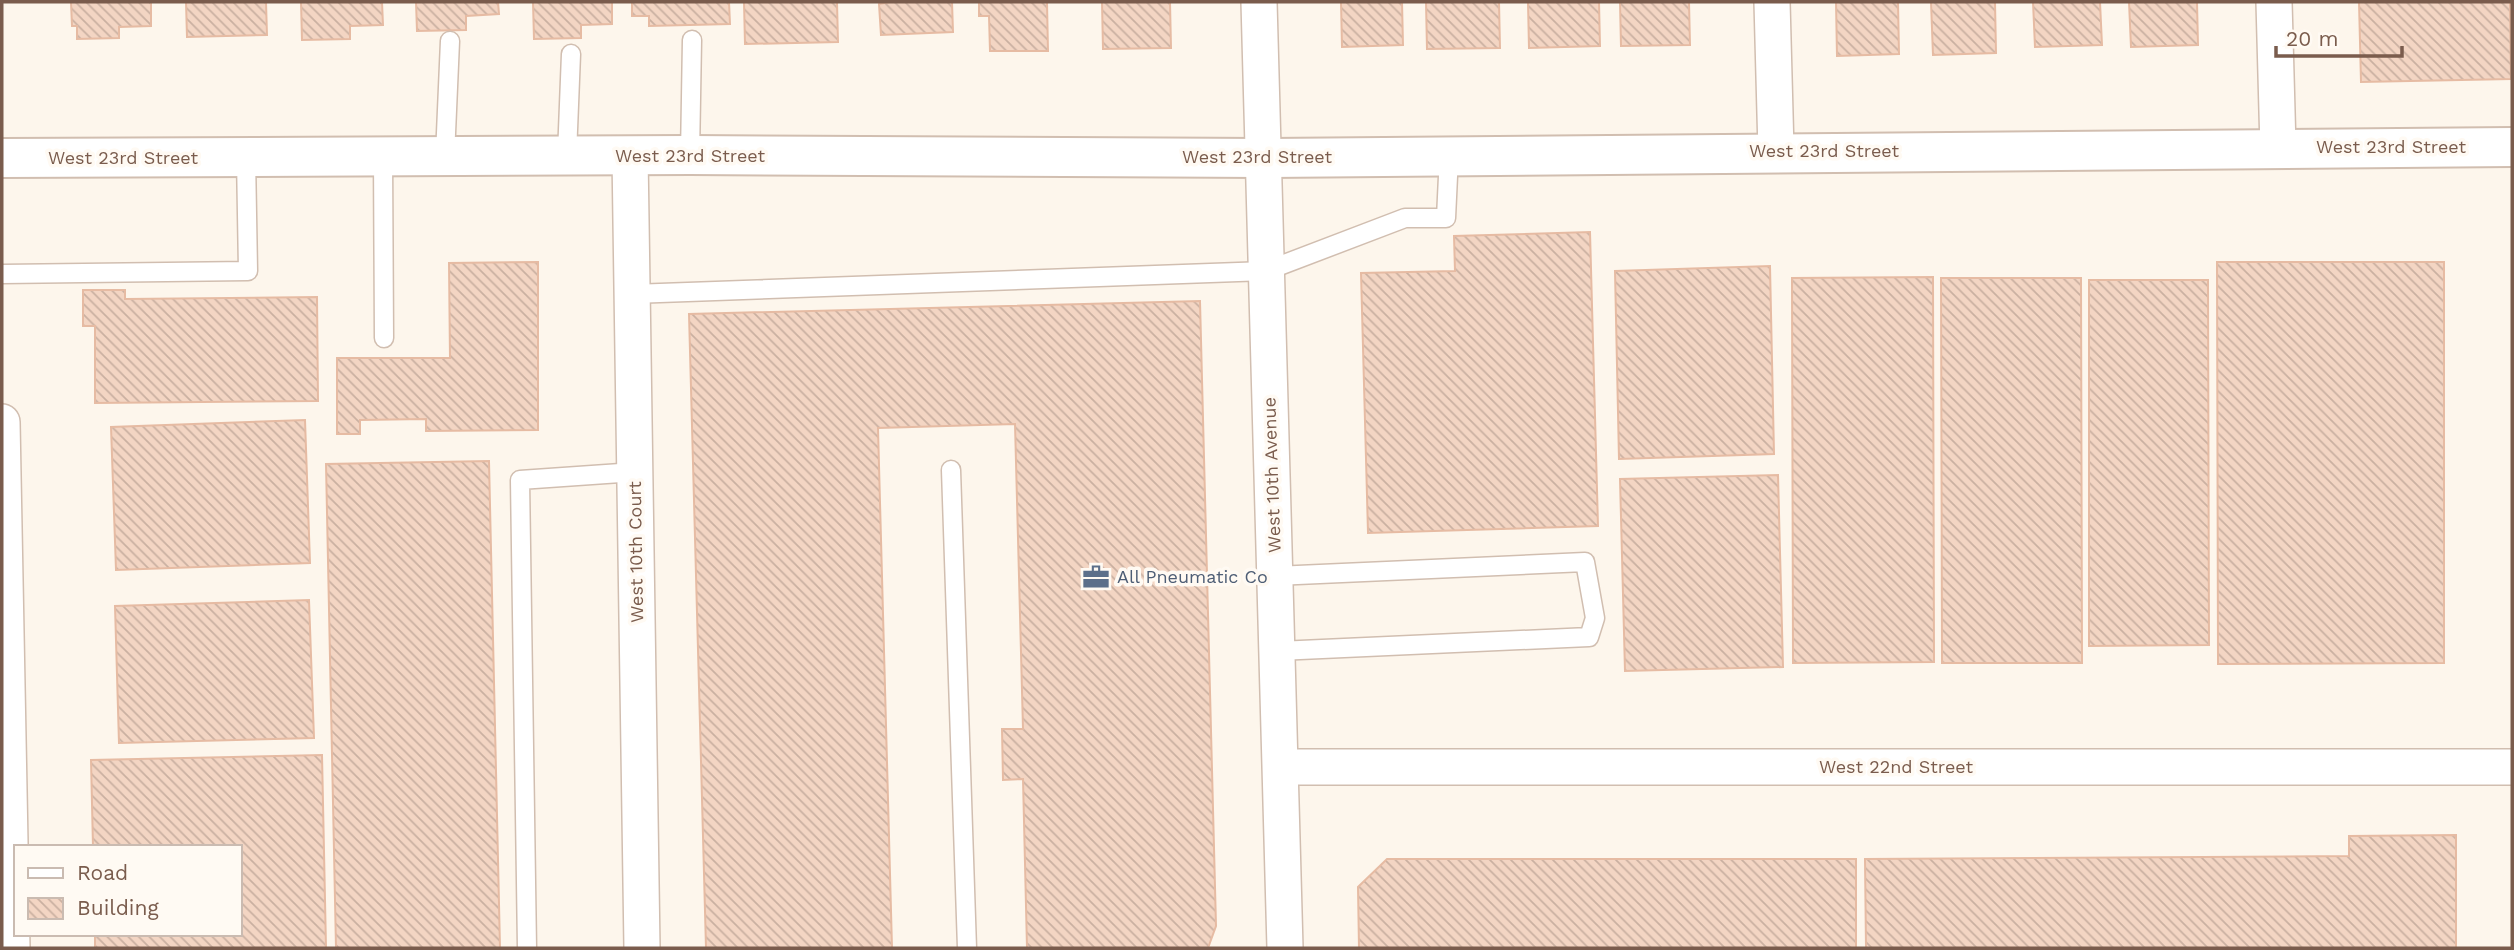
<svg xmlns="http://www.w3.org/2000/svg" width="2514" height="950" font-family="'Work Sans',sans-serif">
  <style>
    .building { fill: url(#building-back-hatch); stroke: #e6bba3; stroke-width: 2 }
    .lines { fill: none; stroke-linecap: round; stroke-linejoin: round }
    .service-casing { stroke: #d1beb0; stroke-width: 21 }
    .minor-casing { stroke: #d1beb0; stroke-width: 38 }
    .tertiary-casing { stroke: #d1beb0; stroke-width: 42 }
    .service { stroke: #fff; stroke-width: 18 }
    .minor { stroke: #fff; stroke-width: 35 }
    .tertiary { stroke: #fff; stroke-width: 38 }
    .labels { text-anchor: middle; stroke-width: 7; stroke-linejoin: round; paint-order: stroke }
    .street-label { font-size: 18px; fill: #7a5c4d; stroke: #fffaf3 }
    .service-label { font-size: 18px; fill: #4e5e75; stroke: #fffaf3; text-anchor: start }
  </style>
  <defs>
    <pattern id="building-back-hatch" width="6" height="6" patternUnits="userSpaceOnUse" patternTransform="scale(1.75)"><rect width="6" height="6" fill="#f3d5c3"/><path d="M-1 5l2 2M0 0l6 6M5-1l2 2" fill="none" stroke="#cab0a1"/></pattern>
  </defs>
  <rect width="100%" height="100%" fill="#fdf6ec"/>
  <path class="building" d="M 71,2 L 151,2 L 151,26 L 119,27 L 119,38 L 77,39 L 77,26 L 72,26 Z
    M 186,2 L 266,2 L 267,35 L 187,37 Z
    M 301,2 L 382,2 L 383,25 L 350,26 L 350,39 L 302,40 Z
    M 416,2 L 498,2 L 499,14 L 466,16 L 466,30 L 417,31 Z
    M 533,2 L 612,2 L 612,24 L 581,25 L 581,38 L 534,39 Z
    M 632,2 L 729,2 L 730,24 L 649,26 L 649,16 L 632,16 Z
    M 744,2 L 837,2 L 838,42 L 745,44 Z
    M 890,2 L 952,2 L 953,32 L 881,35 L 879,4 Z
    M 979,2 L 1047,2 L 1048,51 L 990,51 L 989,16 L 979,16 Z
    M 1102,2 L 1170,2 L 1171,48 L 1103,49 Z
    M 1341,2 L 1402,2 L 1403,45 L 1342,47 Z
    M 1426,2 L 1499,2 L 1500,48 L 1427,49 Z
    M 1528,2 L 1599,2 L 1600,46 L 1529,48 Z
    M 1620,2 L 1689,2 L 1690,45 L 1621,46 Z
    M 1836,2 L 1898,2 L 1899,54 L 1837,56 Z
    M 1931,2 L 1995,2 L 1996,53 L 1933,55 Z
    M 2033,2 L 2100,2 L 2102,45 L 2035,47 Z
    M 2129,2 L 2197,2 L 2198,45 L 2131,47 Z
    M 2359,2 L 2510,2 L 2511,79 L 2361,82 Z
    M 1590,232 L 1598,526 L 1368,533 L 1361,273 L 1455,271 L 1454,236 Z
    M 538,262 L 538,430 L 426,431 L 426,419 L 360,420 L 360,434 L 337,434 L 337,358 L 450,358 L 449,263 Z
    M 2217,262 L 2444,262 L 2444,663 L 2218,664 Z
    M 1770,266 L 1774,454 L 1619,459 L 1615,271 Z
    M 1933,277 L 1934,662 L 1793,663 L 1792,278 Z
    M 1941,278 L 2081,278 L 2082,663 L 1942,663 Z
    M 2089,280 L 2208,280 L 2209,645 L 2089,646 Z
    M 83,290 L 125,290 L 125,299 L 317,297 L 318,401 L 95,403 L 95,326 L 83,326 Z
    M 1200,301 L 1216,926 L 1208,948 L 1027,948 L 1023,779 L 1003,780 L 1002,729 L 1023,729 L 1015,424 L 878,428 L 892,948 L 706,948 L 689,314 Z
    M 305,420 L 310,563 L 116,570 L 111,427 Z
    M 489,461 L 500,948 L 336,948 L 326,464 Z
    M 1778,475 L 1783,667 L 1625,671 L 1620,479 Z
    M 309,600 L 314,738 L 119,743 L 115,606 Z
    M 322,755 L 326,948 L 95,948 L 95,934 L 240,934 L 240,847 L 93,847 L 91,760 Z
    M 2456,835 L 2456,948 L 1866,948 L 1865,859 L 2349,856 L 2349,836 Z
    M 1387,859 L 1856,859 L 1856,948 L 1359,948 L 1358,887 Z"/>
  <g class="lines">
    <defs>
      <path id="service" d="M 567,155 L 571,54
        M 690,155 L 692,40
        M 445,156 L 450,41
        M 383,157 L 384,338
        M 2,274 L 248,271 L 246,157
        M 632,294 L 1266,271 L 1405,218 L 1446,218 L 1449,155
        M 951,470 L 967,948
        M 1275,576 L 1585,562 L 1595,618 L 1589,637 L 1278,651
        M 527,948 L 520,480 L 635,472"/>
      <path id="minor" d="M 1259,2 L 1285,948
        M 1772,2 L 1776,151
        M 2274,2 L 2278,148
        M 630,155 L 642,948
        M 2,422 L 12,948
        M 1281,767 L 2512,767"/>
      <path id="tertiary" d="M 2,158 L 690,155 L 1263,158 L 2512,147"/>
    </defs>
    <use href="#service" class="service-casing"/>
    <use href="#minor" class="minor-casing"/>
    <use href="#tertiary" class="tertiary-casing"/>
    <use href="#service" class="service"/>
    <use href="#minor" class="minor"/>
    <use href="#tertiary" class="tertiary"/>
  </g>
  <defs>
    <symbol id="office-bare" viewBox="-9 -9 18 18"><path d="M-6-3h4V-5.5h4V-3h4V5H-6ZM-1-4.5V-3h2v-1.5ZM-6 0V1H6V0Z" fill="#5c6f8a" stroke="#fffaf3" stroke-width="2.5" paint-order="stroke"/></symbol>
  </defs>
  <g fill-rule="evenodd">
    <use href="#office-bare" x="1077" y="558" width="38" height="38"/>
  </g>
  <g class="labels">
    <g class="street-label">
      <text x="2391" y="153">West 23rd Street</text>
      <text x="1824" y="157">West 23rd Street</text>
      <text x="690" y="162">West 23rd Street</text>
      <text x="1257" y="163">West 23rd Street</text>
      <text x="123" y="164">West 23rd Street</text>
      <text transform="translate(1272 475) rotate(-92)" y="6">West 10th Avenue</text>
      <text transform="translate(636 552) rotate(-91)" y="6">West 10th Court</text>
      <text x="1896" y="773">West 22nd Street</text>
    </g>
    <g class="service-label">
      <text x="1117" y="583">All Pneumatic Co</text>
    </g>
  </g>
  <rect width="2514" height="950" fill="none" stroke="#7a5c4d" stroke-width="7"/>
  <rect x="14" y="845" width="228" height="91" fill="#fffaf3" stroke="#cabbb1" stroke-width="2"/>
  <rect x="28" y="868" width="35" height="10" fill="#ffffff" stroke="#cabbb1" stroke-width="2"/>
  <text x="77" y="880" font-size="21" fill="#7a5c4d">Road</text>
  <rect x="28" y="898" width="35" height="21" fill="url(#building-back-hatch)" stroke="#cabbb1" stroke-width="2"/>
  <text x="77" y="915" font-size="21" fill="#7a5c4d">Building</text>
  <path d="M2276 46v10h126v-10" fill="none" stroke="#7a5c4d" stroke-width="3.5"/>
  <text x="2286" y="46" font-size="21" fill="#7a5c4d" stroke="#fffaf3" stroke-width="5" paint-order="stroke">20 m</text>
</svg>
